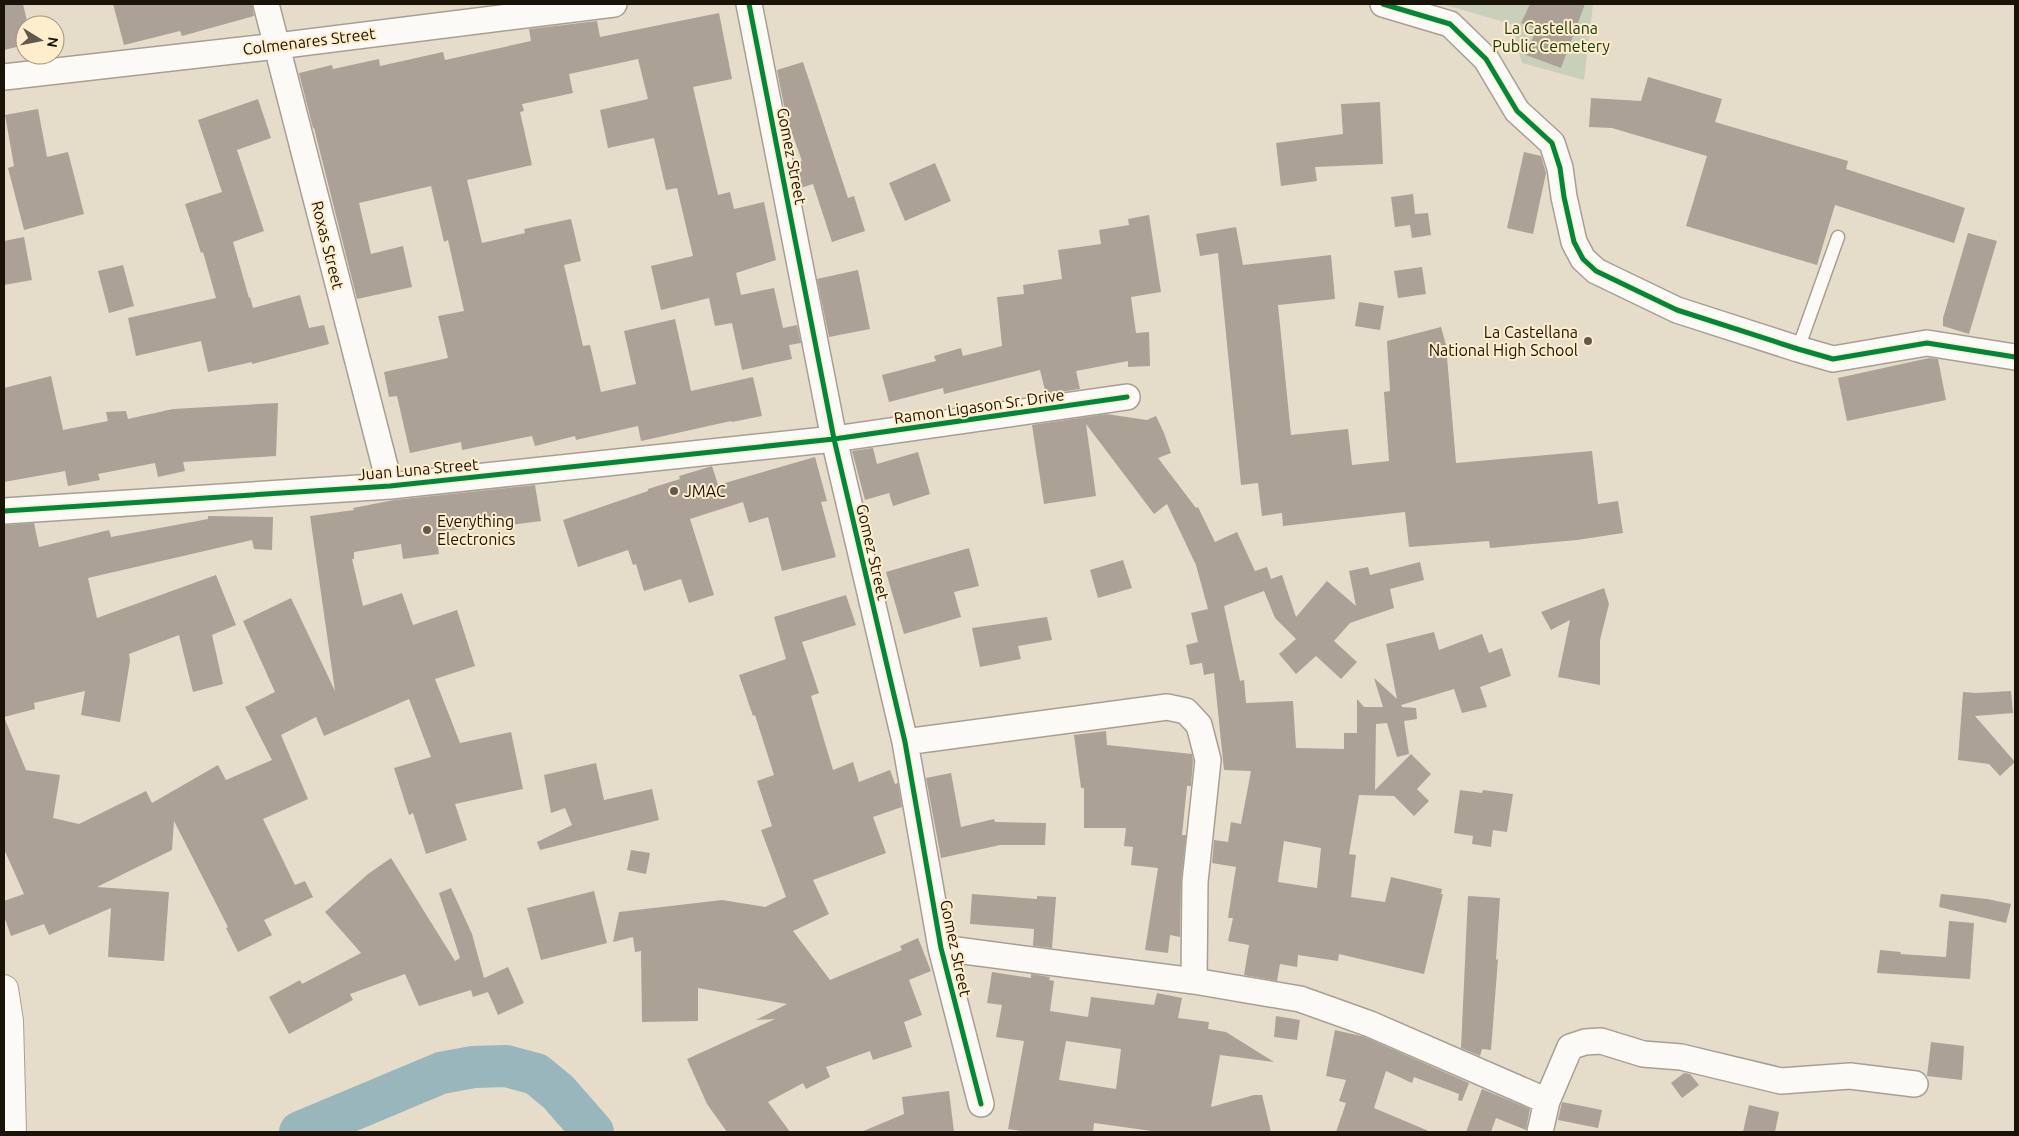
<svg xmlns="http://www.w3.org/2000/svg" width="2019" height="1136" font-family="Ubuntu,sans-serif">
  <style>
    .green { fill: #c8d0ba }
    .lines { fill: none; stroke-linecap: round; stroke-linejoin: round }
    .river { stroke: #98b6bb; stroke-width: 42 }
    .building { fill: #aca196; fill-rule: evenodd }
    .service-casing { stroke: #a7a092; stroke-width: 15 }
    .minor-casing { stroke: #a7a092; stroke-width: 28 }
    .tertiary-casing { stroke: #a7a092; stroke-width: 30 }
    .service { stroke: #fbfaf7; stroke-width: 12 }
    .minor { stroke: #fbfaf7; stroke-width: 25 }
    .tertiary { stroke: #fbfaf7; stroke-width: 28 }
    .cycleway-casing { stroke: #ffedcb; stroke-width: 8 }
    .cycleway { stroke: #00873e; stroke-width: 5 }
    .poi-dot { fill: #615a4c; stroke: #ffedcb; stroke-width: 2 }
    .labels { text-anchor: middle; stroke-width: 4; stroke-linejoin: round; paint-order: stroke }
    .park-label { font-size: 16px; fill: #143c0e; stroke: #ffedcb }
    .street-label { font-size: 16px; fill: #1a1408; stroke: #ffedcb }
    .poi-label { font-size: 16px; fill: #1a1408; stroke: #ffedcb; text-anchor: start }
  </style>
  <rect width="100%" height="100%" fill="#e6dcca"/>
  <path class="green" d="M 1442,4 L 1593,4 L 1584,80 L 1522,63 L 1511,24 Z"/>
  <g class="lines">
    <path class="river" d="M 300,1132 L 441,1073 L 473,1067 L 506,1066 L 536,1074 L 558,1092 L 593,1132"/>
  </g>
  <path class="building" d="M 4,4 L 23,4 L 28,25 L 25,25 L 25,45 L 4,50 Z
    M 113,4 L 252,4 L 254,16 L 182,36 L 180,31 L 124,45 Z
    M 1530,4 L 1585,4 L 1561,68 L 1526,55 L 1536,29 L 1521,23 Z
    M 719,13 L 732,79 L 693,87 L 718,195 L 730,192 L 734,209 L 764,202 L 776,260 L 736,273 L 741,295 L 774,288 L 783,328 L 797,325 L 801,343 L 789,345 L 792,359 L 742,370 L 732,323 L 715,326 L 709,298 L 661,310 L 651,266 L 693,256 L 677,188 L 666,190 L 654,138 L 608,148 L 600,110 L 648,99 L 638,59 L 569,74 L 573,93 L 522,104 L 524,111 L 520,112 L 532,165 L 467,180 L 482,243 L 525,233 L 524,229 L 571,219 L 581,261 L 564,265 L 583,346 L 590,345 L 601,392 L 636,384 L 624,331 L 675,319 L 691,391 L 753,377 L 762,416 L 732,422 L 731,421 L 641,441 L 638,426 L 576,440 L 575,436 L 535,446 L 532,436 L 462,450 L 461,442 L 410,453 L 397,396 L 389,397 L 384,372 L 448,358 L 438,316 L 464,311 L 448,240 L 444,242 L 431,186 L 359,203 L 371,254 L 403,246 L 412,287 L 357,299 L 314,128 L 313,128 L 299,73 L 332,65 L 333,69 L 379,59 L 380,66 L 443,52 L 445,60 L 531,41 L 529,29 L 597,21 L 600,37 Z
    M 803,62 L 848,198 L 854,196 L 865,231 L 832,242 L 813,184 L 800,188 L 795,163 L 802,161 L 786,116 L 777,70 Z
    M 1648,77 L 1722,99 L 1715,122 L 1848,161 L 1846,169 L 1965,208 L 1954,243 L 1835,205 L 1817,265 L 1686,226 L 1707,156 L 1612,128 L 1589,127 L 1591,98 L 1641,101 Z
    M 258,99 L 271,138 L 237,150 L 264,231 L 233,242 L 249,298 L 250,297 L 253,308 L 300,295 L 309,328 L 324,325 L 329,344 L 252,364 L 252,362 L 208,372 L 201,341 L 136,356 L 128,318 L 216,298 L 203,252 L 201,253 L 185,204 L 222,192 L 198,120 Z
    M 1380,102 L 1383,164 L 1315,167 L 1317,181 L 1281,186 L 1276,143 L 1343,134 L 1341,104 Z
    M 38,109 L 47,157 L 68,152 L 84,214 L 24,230 L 8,168 L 14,166 L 5,115 Z
    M 1524,152 L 1541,156 L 1546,173 L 1533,234 L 1507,228 Z
    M 935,163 L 951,201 L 905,221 L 889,183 Z
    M 1413,194 L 1415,214 L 1428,213 L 1431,235 L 1412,238 L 1410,225 L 1395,227 L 1391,197 Z
    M 1149,215 L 1161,292 L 1131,297 L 1136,333 L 1149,332 L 1150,366 L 1128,367 L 1128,361 L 1076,371 L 1080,389 L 1046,394 L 1040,370 L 944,394 L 943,388 L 889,402 L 882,375 L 936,361 L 934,356 L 961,348 L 963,356 L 1002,346 L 997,297 L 1024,294 L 1023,285 L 1062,279 L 1058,250 L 1101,244 L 1099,230 L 1129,225 L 1128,219 Z
    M 1236,227 L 1243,265 L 1331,255 L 1335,299 L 1278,305 L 1291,435 L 1348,429 L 1352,465 L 1389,461 L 1384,392 L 1390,391 L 1387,341 L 1441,327 L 1446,345 L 1456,463 L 1592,451 L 1598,504 L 1618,501 L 1623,533 L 1577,540 L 1490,548 L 1489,541 L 1409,547 L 1405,512 L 1283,526 L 1282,513 L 1262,516 L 1258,483 L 1241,485 L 1218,253 L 1200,256 L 1196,234 Z
    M 1968,233 L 1997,241 L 1969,334 L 1943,326 L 1943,318 Z
    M 24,237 L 32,280 L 4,285 L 4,241 Z
    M 123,265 L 134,306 L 109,313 L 98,271 Z
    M 1422,267 L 1426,294 L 1398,298 L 1394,271 Z
    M 858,270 L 870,329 L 829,337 L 817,279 Z
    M 1359,302 L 1384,306 L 1380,330 L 1355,326 Z
    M 1929,358 L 1938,359 L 1946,400 L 1847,421 L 1838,378 Z
    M 51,376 L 63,430 L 108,421 L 106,412 L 126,411 L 128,419 L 173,409 L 278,403 L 276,456 L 183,462 L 185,471 L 158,477 L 155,463 L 98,474 L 100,480 L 68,486 L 65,471 L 4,482 L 4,388 Z
    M 1106,414 L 1147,420 L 1156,416 L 1164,433 L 1171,453 L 1158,458 L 1196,508 L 1198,507 L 1215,542 L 1237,532 L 1255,571 L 1267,567 L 1271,579 L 1282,575 L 1296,617 L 1327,581 L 1356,606 L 1349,571 L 1368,567 L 1370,575 L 1420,562 L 1424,580 L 1390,589 L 1394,608 L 1350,623 L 1334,641 L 1357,662 L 1341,679 L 1316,656 L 1296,674 L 1279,654 L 1296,639 L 1275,618 L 1264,591 L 1224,606 L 1240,681 L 1244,680 L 1246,703 L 1293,701 L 1296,748 L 1344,749 L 1344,733 L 1357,733 L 1357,699 L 1364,707 L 1383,707 L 1374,678 L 1397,699 L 1386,644 L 1434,632 L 1439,650 L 1482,634 L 1489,653 L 1502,648 L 1511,676 L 1480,687 L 1487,707 L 1462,713 L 1454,689 L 1401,705 L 1402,707 L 1416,708 L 1417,719 L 1404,721 L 1409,754 L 1397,757 L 1387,723 L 1376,724 L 1375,790 L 1411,754 L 1431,774 L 1417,789 L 1429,801 L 1414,816 L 1394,796 L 1359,795 L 1349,854 L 1356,855 L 1351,897 L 1385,902 L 1391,877 L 1442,889 L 1441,894 L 1443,894 L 1424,974 L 1339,954 L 1338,961 L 1298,955 L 1297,967 L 1280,964 L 1277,981 L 1244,975 L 1249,945 L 1228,941 L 1233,918 L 1228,918 L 1236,867 L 1212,863 L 1214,840 L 1228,842 L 1231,822 L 1241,824 L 1251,771 L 1224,770 L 1214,673 L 1204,675 L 1202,663 L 1190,665 L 1186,645 L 1198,642 L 1191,613 L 1208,609 L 1196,565 L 1167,504 L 1154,514 L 1086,424 L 1096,496 L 1044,504 L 1032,425 ZM 1284,841 L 1321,848 L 1317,888 L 1278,882 Z
    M 873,448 L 877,464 L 918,452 L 930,494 L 893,506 L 889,493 L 865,500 L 852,451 Z
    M 815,457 L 827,501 L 821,502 L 836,557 L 782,571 L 768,517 L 749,523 L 743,502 L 690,519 L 714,595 L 689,603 L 681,579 L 644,591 L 636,564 L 633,565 L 628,550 L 578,567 L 563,520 L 648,491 L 648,489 L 680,479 L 679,476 L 709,467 L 712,466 L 718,485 Z
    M 535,485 L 541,521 L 479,529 L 479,526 L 436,533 L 439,554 L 403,559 L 401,544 L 354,552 L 354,559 L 352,559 L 363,606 L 402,593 L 413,625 L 457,610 L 475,666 L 435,679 L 460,743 L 511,732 L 523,789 L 455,804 L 467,840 L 426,854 L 413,813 L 409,815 L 394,768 L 431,757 L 409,699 L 324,736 L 316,717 L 281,735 L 308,799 L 263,819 L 295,885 L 305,881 L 313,897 L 264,920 L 272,935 L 238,952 L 226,928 L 228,927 L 174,821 L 172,850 L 97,887 L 169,892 L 164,961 L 108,957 L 111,908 L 49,935 L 44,924 L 11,936 L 4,916 L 4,901 L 24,894 L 4,849 L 4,717 L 26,770 L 60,775 L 53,818 L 79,824 L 146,791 L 152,803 L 218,765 L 226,780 L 272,760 L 245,707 L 275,692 L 243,621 L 291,598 L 335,691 L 310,516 L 354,510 L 353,508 L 394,500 Z
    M 208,516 L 273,517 L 272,550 L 254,549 L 252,540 L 88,578 L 97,618 L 216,575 L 236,625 L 212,635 L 223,684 L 193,692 L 179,635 L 129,654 L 130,661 L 120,722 L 81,715 L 85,691 L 34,703 L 35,709 L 4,717 L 4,525 L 34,523 L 39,547 L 109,530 L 111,537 L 208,519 Z
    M 969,548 L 979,586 L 954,592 L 961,617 L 904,634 L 886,572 Z
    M 1123,560 L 1132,588 L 1098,598 L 1090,570 Z
    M 1604,588 L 1609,604 L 1600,640 L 1600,685 L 1558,677 L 1570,620 L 1551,630 L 1541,612 Z
    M 846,595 L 856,625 L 802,642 L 819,693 L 811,696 L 833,770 L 853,762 L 859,782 L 890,770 L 895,784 L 898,783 L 902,807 L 873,817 L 886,853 L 813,880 L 829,914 L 793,931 L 830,980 L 902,950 L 900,946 L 918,938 L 931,971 L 909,980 L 922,1015 L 904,1022 L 912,1047 L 873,1060 L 870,1051 L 826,1067 L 830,1077 L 806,1089 L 803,1083 L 768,1102 L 790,1132 L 727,1132 L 707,1104 L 687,1059 L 775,1019 L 756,1020 L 787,1004 L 698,988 L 698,1021 L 642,1022 L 641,951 L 635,952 L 633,937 L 613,942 L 619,912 L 722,900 L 765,907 L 786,897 L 761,830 L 772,826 L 757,781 L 774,775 L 755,715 L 753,716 L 739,675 L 786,659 L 774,617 Z
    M 1047,617 L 1052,640 L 1018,646 L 1021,659 L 980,667 L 972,628 Z
    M 2011,691 L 2013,713 L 1975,716 L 2015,762 L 2000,776 L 1989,764 L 1958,760 L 1963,692 L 1976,693 Z
    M 1106,731 L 1107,745 L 1192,754 L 1193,761 L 1191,786 L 1187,786 L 1182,835 L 1186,835 L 1181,882 L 1180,937 L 1170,935 L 1168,953 L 1145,950 L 1158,868 L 1131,865 L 1133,847 L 1124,846 L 1126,828 L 1084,828 L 1084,788 L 1081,788 L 1074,735 Z
    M 596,763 L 604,800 L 652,789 L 659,820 L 540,850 L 537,842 L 572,825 L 565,808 L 551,813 L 544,775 Z
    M 951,773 L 961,827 L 994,819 L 995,822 L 1046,823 L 1045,845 L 1000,845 L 941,858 L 926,778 Z
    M 1460,790 L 1482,793 L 1483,790 L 1513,794 L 1507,832 L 1493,830 L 1491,847 L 1472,844 L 1473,836 L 1454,833 Z
    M 631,850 L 650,853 L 646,874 L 627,870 Z
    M 391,858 L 455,961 L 460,958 L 439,893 L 451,888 L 472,934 L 484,978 L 508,967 L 524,1003 L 498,1015 L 488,992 L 473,997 L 471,990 L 419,1006 L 405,974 L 350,994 L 353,1000 L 289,1034 L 269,997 L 300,980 L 302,984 L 361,953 L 325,912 L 368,874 Z
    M 594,891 L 607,943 L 541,960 L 527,908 Z
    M 972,894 L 1037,899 L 1037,896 L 1056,897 L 1052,948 L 1033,946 L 1034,929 L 970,924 Z
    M 1941,894 L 1987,899 L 2011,904 L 2006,923 L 1939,907 Z
    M 1468,896 L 1500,898 L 1496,960 L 1498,959 L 1491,1050 L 1482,1049 L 1480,1056 L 1461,1048 Z
    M 1949,921 L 1974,923 L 1970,979 L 1877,973 L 1880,950 L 1901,952 L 1900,954 L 1946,957 Z
    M 992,972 L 1031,978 L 1031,974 L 1050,977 L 1049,980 L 1054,981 L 1050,1011 L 1088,1017 L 1091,997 L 1154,1005 L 1157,993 L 1182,998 L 1178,1018 L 1209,1022 L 1208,1029 L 1226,1032 L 1274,1062 L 1220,1055 L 1211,1107 L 1254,1095 L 1262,1095 L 1271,1132 L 1159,1132 L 1094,1123 L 1093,1132 L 1027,1132 L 1008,1129 L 1024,1041 L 996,1037 L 1002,1005 L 987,1003 ZM 1066,1041 L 1121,1049 L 1116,1089 L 1059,1080 Z
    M 1276,1016 L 1300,1020 L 1297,1040 L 1274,1037 Z
    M 1335,1030 L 1365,1037 L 1469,1083 L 1462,1101 L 1458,1100 L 1459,1094 L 1414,1077 L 1412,1083 L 1386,1071 L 1374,1108 L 1431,1132 L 1336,1132 L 1346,1103 L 1339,1101 L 1346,1080 L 1326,1076 Z
    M 1931,1042 L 1964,1046 L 1962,1080 L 1927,1076 Z
    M 1684,1073 L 1690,1074 L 1699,1085 L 1682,1098 L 1671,1083 Z
    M 1482,1089 L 1530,1109 L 1526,1130 L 1496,1118 L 1491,1132 L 1466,1132 Z
    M 949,1091 L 954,1132 L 861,1132 L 904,1114 L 902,1097 Z
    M 1562,1102 L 1602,1110 L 1598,1128 L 1558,1120 Z
    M 1749,1105 L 1779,1112 L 1775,1132 L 1743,1132 Z"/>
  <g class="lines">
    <defs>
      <path id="service" d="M 1798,349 L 1838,237"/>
      <path id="minor" d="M 266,4 L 390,486
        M 749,4 L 834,439 L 905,742 L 941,948 L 981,1104
        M 1383,4 L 1450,24 L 1486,59 L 1517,111 L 1552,143 L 1560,168 L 1564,197 L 1574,242 L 1583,259 L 1596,271 L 1677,310 L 1798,349 L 1833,359 L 1927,343 L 2015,357
        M 4,77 L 277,46 L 614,4
        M 4,511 L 390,486 L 834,439 L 1127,397
        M 905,742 L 1167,707 L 1186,711 L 1199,725 L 1208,760 L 1195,882 L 1194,981
        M 941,948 L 1194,981 L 1300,999 L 1370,1024 L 1547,1101
        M 1540,1132 L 1547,1101 L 1570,1047 L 1585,1042 L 1601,1041 L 1643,1054 L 1681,1057 L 1781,1081 L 1850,1076 L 1915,1084"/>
      <path id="tertiary" d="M 4,989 L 9,1021 L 12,1132"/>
    </defs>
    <use href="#service" class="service-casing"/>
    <use href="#minor" class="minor-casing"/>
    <use href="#tertiary" class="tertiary-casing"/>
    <use href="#service" class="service"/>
    <use href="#minor" class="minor"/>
    <use href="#tertiary" class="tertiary"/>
    <defs>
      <path id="cycleway" d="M 749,4 L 834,439 L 905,742 L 941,948 L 981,1104
        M 1383,4 L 1450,24 L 1486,59 L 1517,111 L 1552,143 L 1560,168 L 1564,197 L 1574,242 L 1583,259 L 1596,271 L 1677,310 L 1798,349 L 1833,359 L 1927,343 L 2015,357
        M 4,511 L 390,486 L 834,439 L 1127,397"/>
    </defs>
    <use href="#cycleway" class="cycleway-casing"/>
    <use href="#cycleway" class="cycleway"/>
  </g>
  <g class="poi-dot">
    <circle cx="1588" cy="341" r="5"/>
    <circle cx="674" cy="491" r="5"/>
    <circle cx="427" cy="530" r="5"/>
  </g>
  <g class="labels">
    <g class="park-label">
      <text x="1551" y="34">La Castellana<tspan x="1551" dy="18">Public Cemetery</tspan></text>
    </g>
    <g class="street-label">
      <text transform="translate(309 41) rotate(-7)" y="6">Colmenares Street</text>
      <text transform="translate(792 156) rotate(79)" y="6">Gomez Street</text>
      <text transform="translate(328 245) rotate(76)" y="6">Roxas Street</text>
      <text transform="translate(979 406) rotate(-8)" y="6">Ramon Ligason Sr. Drive</text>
      <text transform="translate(418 469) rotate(-5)" y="6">Juan Luna Street</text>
      <text transform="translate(873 552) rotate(77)" y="6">Gomez Street</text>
      <text transform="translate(956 948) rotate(78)" y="6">Gomez Street</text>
    </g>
    <g class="poi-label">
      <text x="1578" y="338" text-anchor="end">La Castellana<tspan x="1578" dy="18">National High School</tspan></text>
      <text x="684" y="497">JMAC</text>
      <text x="437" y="527">Everything<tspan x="437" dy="18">Electronics</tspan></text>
    </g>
  </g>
  <rect width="2019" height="1136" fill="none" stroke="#1a1408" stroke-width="10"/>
  <g transform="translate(40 40) rotate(100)"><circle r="24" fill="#ffedcb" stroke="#a3967d"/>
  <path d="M0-4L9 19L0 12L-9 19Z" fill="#615a4c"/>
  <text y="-8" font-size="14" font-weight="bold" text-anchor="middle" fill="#1a1408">N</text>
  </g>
</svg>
